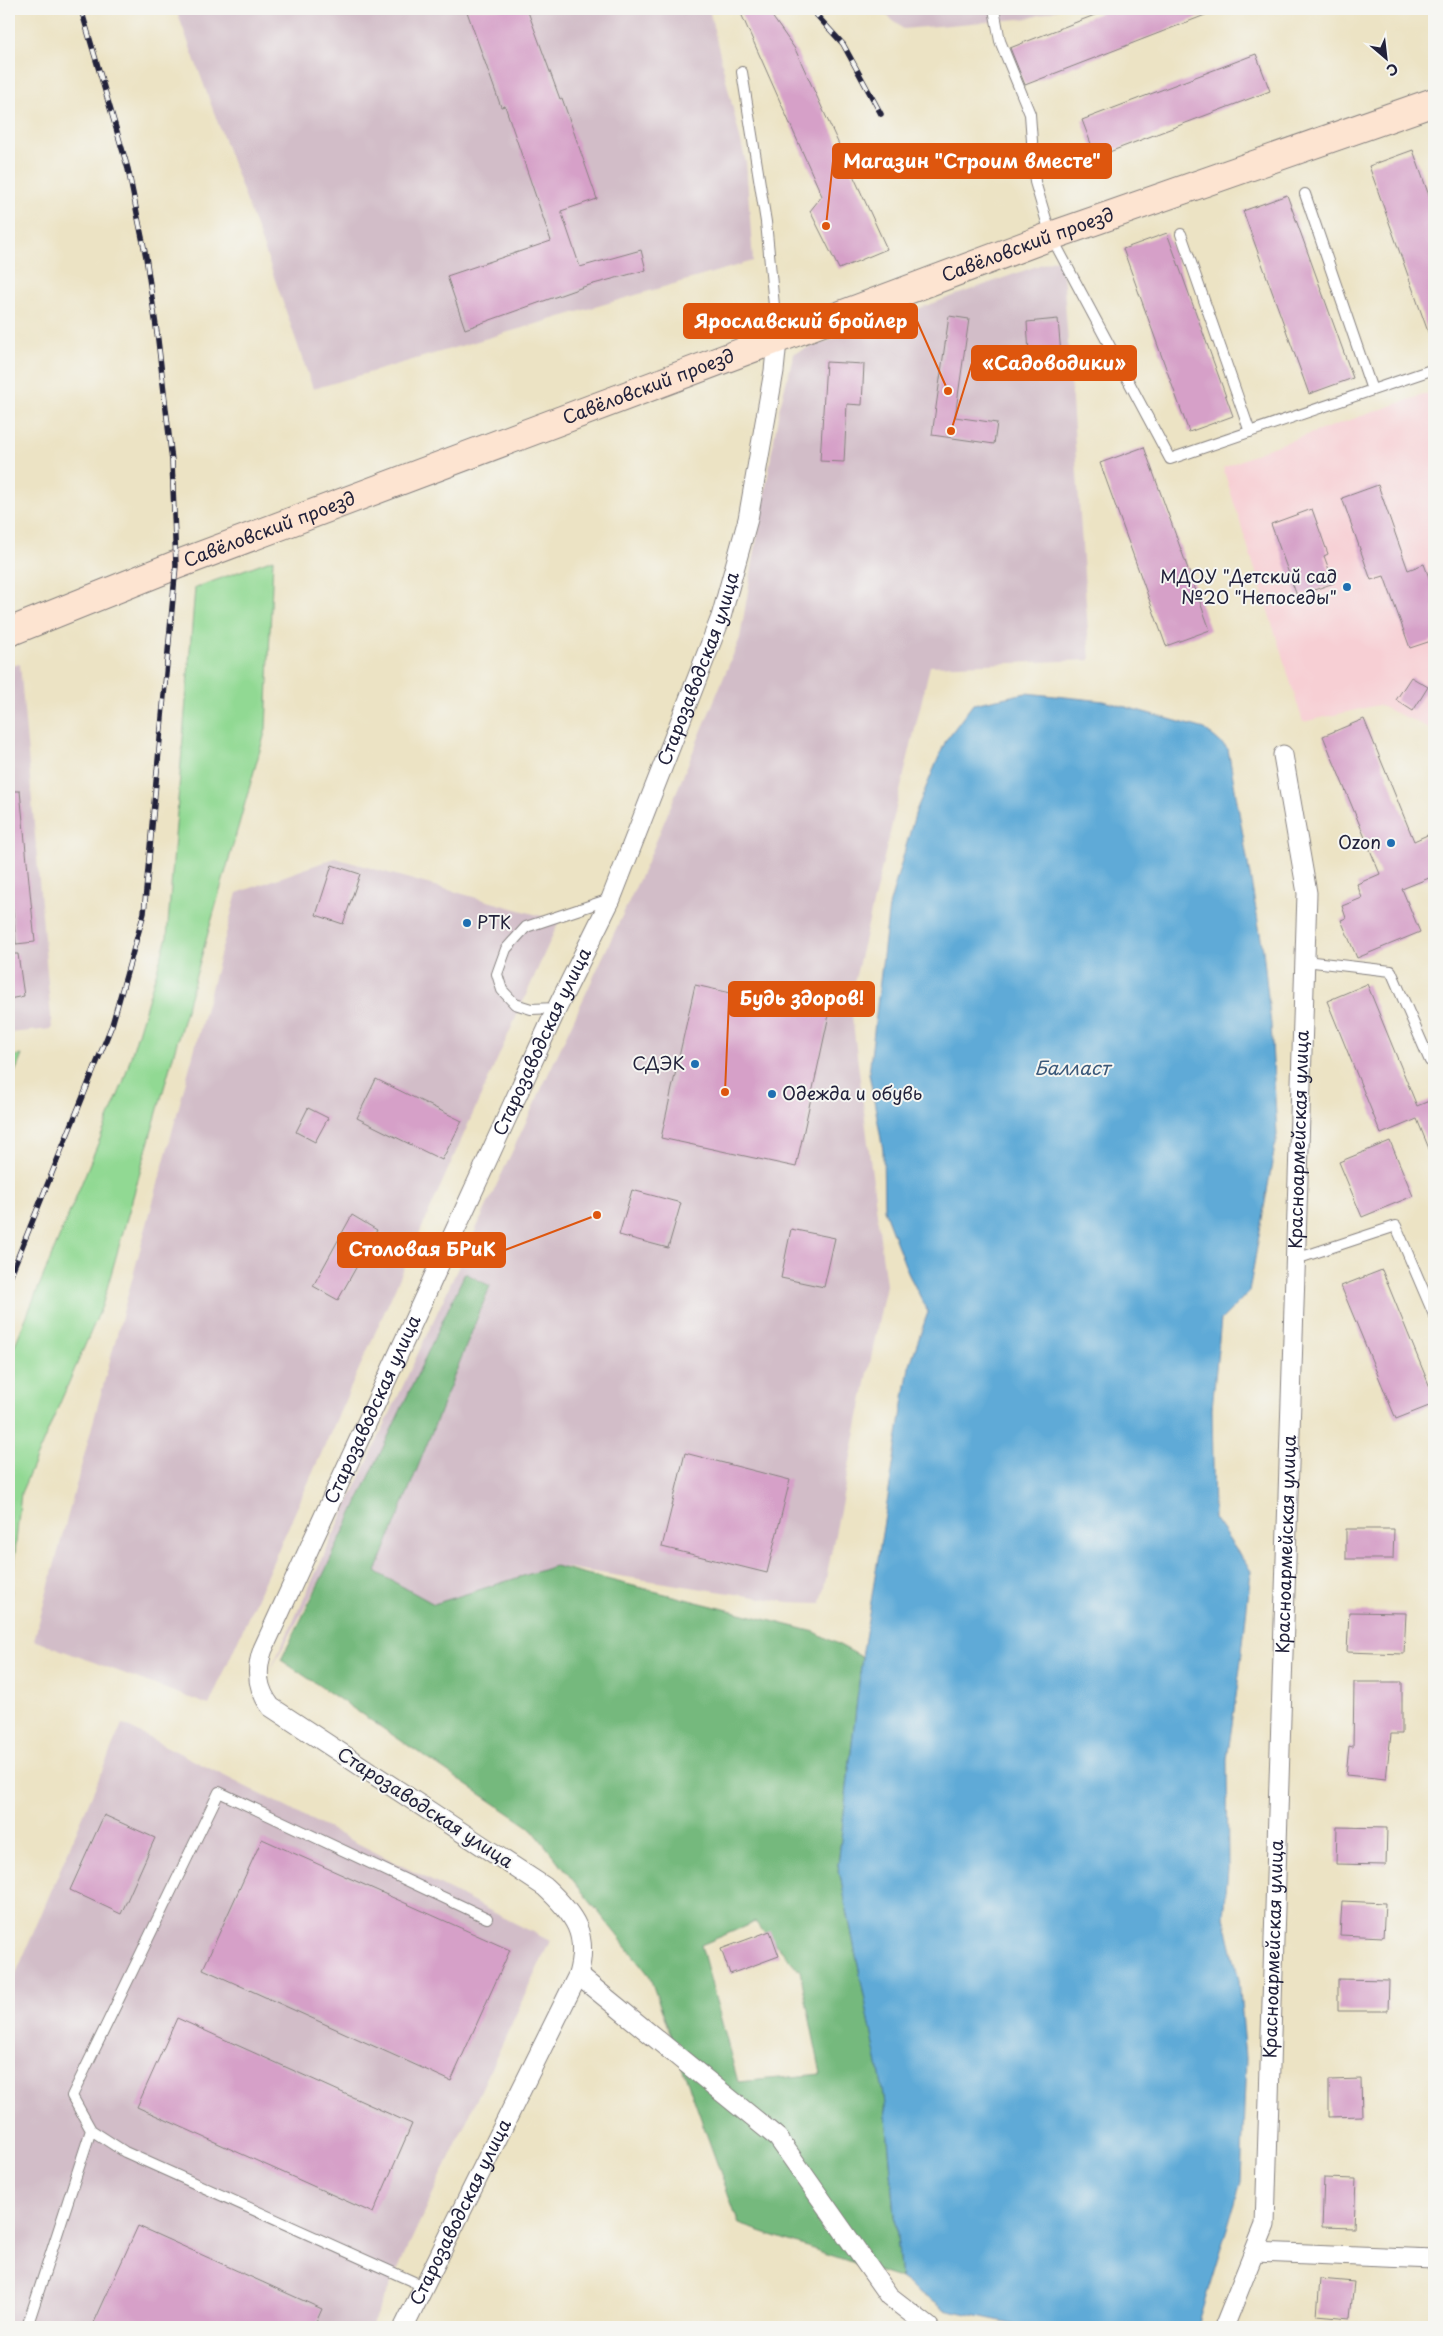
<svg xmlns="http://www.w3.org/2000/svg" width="1443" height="2336" font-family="'Playpen Sans',sans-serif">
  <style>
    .built { fill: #f7cfd4 }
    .industrial { fill: #d2bdc8 }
    .green { fill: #91d993; stroke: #5a7e67 }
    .forest { fill: #74b97d; stroke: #4b6e5c; fill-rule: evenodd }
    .water { fill: #5eaad7; stroke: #406689 }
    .building { fill: #d6a0c8 }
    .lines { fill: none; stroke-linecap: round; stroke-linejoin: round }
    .service-casing { stroke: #878280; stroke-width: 12 }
    .minor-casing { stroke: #878280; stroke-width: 21 }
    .secondary-casing { stroke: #878280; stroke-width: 30 }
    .service { stroke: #fff; stroke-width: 10 }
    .minor { stroke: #fff; stroke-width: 19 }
    .secondary { stroke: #fde4d1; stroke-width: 28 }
    .rail-casing { stroke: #22223b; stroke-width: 5.5 }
    .rail { stroke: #f6f6f2; stroke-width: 4; stroke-dasharray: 11; stroke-linecap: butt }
    .poi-dot { fill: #1f6fb2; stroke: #f6f6f2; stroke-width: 2 }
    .labels { text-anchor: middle; stroke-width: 4; stroke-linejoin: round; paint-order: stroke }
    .street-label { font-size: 18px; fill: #22223b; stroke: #f6f6f2 }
    .poi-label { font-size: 18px; fill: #22223b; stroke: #f6f6f2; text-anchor: end }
    .water-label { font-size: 19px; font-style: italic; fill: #3a5879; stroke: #f6f6f2 }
    .leader { fill: none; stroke: #de560e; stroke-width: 2 }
    .callout-dot { fill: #de560e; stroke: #f6f6f2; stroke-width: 2 }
    .callout { fill: #de560e; stroke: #de560e; stroke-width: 2 }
    .callout-label { font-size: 19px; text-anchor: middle; font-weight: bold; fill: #fff }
  </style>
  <rect width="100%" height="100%" fill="#f6f6f2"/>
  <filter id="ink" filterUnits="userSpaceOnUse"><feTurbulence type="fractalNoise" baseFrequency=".02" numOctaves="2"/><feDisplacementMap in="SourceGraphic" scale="10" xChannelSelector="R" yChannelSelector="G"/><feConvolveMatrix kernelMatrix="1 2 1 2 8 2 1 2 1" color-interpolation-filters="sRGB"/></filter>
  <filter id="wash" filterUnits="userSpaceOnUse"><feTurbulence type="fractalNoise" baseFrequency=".0096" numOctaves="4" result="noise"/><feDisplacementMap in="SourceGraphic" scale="20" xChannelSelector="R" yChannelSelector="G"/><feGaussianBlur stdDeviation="1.12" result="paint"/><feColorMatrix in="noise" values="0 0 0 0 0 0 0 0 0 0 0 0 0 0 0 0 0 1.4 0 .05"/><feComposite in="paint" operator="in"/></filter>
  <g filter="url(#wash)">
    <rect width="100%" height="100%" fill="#ece3c4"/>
    <path class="built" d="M 1434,391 L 1434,730 L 1378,705 L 1303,722 L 1223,468 L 1272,447 Z"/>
    <path class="industrial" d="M 176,9 L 709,9 L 746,163 L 753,261 L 313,389 L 265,251 Z
      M 879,9 L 1059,9 L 1030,18 L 903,29 Z
      M 1062,257 L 1090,660 L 930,666 L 850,1000 L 886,1285 L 821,1603 L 788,1602 L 555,1566 L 434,1604 L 376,1572 L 490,1287 L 465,1273 L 326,1569 L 269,1673 L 650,856 L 740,638 L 779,410 L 794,353 Z
      M 20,664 L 52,1029 L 9,1033 L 9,666 Z
      M 335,858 L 559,921 L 209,1705 L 34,1640 L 237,893 Z
      M 122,1724 L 550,1941 L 371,2327 L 9,2327 L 9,1990 Z"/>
    <path class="green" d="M 273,559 L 266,729 L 102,1306 L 21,1493 L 9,1612 L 9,1359 L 123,1083 L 167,937 L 195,588 Z
      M 22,1055 L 9,1087 L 9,1057 Z"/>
    <path class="forest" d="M 465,1273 L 490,1286 L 376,1572 L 434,1604 L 555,1566 L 815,1632 L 862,1657 L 838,1865 L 884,2095 L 901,2279 L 739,2224 L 649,1975 L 531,1828 L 281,1660 L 326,1569 ZM 755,1922 L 800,1971 L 821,2074 L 738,2082 L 701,1945 Z"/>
    <path class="water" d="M 1026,693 L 1104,701 L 1205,729 L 1228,749 L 1263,950 L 1271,1025 L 1277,1135 L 1249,1292 L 1221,1320 L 1212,1408 L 1214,1518 L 1251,1571 L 1241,1661 L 1227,1760 L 1228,1869 L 1224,1917 L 1239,1980 L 1246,2058 L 1241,2183 L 1198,2323 L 1192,2327 L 1029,2327 L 944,2309 L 901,2279 L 884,2095 L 838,1865 L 862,1657 L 909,1367 L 928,1312 L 908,1273 L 884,1210 L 883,1150 L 869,1073 L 889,906 L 916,811 L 946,740 L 973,704 Z"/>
    <g id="blocks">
      <path class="building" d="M 466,9 L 527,9 L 560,99 L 562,98 L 597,199 L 561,211 L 580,267 L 641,250 L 646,270 L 586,286 L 465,329 L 447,276 L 551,241 L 505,106 L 501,107 Z
        M 739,9 L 767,9 L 795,49 L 887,249 L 839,269 L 810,211 L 822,196 Z
        M 1110,9 L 1218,10 L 1025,85 L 1010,48 Z
        M 1256,54 L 1270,91 L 1096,157 L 1082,120 Z
        M 1413,150 L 1434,210 L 1434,342 L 1432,343 L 1369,166 Z
        M 1287,195 L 1353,378 L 1309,394 L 1243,211 Z
        M 1167,233 L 1233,416 L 1189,432 L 1123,249 Z
        M 949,316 L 969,319 L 955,417 L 997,423 L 994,444 L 932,435 Z
        M 1058,319 L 1062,367 L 1030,370 L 1027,322 Z
        M 826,362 L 864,364 L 862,405 L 847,404 L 844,462 L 820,461 Z
        M 1144,447 L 1210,630 L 1166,646 L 1100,463 Z
        M 1378,485 L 1408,570 L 1424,564 L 1434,591 L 1434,640 L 1410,648 L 1384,576 L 1371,580 L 1342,498 Z
        M 1312,509 L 1328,554 L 1324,556 L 1334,583 L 1297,596 L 1271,524 Z
        M 1411,677 L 1428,687 L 1413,711 L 1396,700 Z
        M 1364,719 L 1414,841 L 1434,832 L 1434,876 L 1402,889 L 1420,932 L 1357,958 L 1341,920 L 1346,918 L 1342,906 L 1362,898 L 1357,884 L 1380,874 L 1323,736 Z
        M 9,791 L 20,791 L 35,942 L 16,944 L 9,872 Z
        M 332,865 L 360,874 L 343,924 L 316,915 Z
        M 9,954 L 18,954 L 24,996 L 9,999 Z
        M 1367,984 L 1417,1106 L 1434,1099 L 1434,1161 L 1417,1119 L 1381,1134 L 1327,1001 Z
        M 695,985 L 829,1015 L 796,1167 L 661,1138 Z
        M 376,1079 L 462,1121 L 442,1160 L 357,1118 Z
        M 308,1108 L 328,1118 L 315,1142 L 296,1132 Z
        M 1390,1141 L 1413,1196 L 1362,1217 L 1339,1162 Z
        M 632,1190 L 681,1203 L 668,1248 L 619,1235 Z
        M 352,1215 L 377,1230 L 338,1300 L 313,1286 Z
        M 791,1229 L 835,1238 L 824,1287 L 781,1278 Z
        M 1382,1270 L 1434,1397 L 1434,1404 L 1396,1419 L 1341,1286 Z
        M 685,1453 L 790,1480 L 767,1573 L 662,1547 Z
        M 1346,1529 L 1394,1529 L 1393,1559 L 1346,1559 Z
        M 1349,1612 L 1406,1613 L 1404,1654 L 1347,1652 Z
        M 1354,1682 L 1402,1682 L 1402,1734 L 1391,1734 L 1386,1779 L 1346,1775 L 1349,1746 L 1353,1747 Z
        M 104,1815 L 155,1838 L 121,1914 L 70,1890 Z
        M 1337,1827 L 1387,1828 L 1386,1865 L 1336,1864 Z
        M 262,1839 L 510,1950 L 451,2081 L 203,1969 Z
        M 1342,1901 L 1385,1903 L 1383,1937 L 1340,1935 Z
        M 770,1931 L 779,1956 L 730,1974 L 721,1949 Z
        M 1338,1979 L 1389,1980 L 1388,2011 L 1338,2011 Z
        M 177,2018 L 412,2124 L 373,2213 L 137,2107 Z
        M 1361,2079 L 1362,2116 L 1329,2117 L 1329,2080 Z
        M 1324,2178 L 1356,2179 L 1354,2228 L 1322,2227 Z
        M 138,2226 L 322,2309 L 314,2327 L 92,2327 Z
        M 1320,2279 L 1354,2282 L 1350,2318 L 1317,2315 Z"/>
    </g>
  </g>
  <g filter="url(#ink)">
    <use href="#blocks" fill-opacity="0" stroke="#878280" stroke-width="1"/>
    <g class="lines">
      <defs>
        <path id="service" d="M 994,9 L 1000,41 L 1030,114 L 1035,182 L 1051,236 L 1170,459 L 1434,369
          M 742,72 L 766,222 L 777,337
          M 1305,194 L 1372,390
          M 1181,234 L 1250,432
          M 1305,961 L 1391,971 L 1430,1061
          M 557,1008 L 531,1009 L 515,1004 L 502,990 L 497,974 L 506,949 L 526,927 L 610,899
          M 1296,1259 L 1396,1226 L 1434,1315
          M 423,2286 L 125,2152 L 91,2130 L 72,2096 L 219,1792 L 487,1918
          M 27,2327 L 91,2130"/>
        <g id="minor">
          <path d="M 578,1975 L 778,2138 L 889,2296 L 929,2327"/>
          <path d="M 1255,2252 L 1434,2259"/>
          <path id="s1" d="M 404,2327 L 578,1975 C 589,1934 575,1915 545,1887 L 271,1707 C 257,1689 255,1671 263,1649 L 557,1008 L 611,899 L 721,617 L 748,519 L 774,371 L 777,341"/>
          <path id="s2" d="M 1224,2327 L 1265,2225 L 1307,893 L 1283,755"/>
        </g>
        <g id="secondary">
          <path id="s3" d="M 9,632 L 176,565 L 1051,236 L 1434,102"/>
        </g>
      </defs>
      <use href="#service" class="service-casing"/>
      <use href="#minor" class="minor-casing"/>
      <use href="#secondary" class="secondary-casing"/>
      <use href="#service" class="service"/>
      <use href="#minor" class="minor"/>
      <use href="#secondary" class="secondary"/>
      <defs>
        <path id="rail" d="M 811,9 L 843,44 L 881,114
          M 9,1279 L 112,1025 L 144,913 L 176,565 L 172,461 L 158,340 L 146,257 L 128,169 L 81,9"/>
      </defs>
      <use href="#rail" class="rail-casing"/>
      <use href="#rail" class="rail"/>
    </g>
  </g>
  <g class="poi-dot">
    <circle cx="1347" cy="587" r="5"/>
    <circle cx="1391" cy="843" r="5"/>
    <circle cx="467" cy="923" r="5"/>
    <circle cx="695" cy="1064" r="5"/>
    <circle cx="772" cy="1094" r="5"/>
  </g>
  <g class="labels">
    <g class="street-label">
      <text dy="6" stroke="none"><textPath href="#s3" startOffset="1090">Савёловский проезд</textPath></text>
      <text dy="6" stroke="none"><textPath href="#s3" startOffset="685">Савёловский проезд</textPath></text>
      <text dy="6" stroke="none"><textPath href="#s3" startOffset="280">Савёловский проезд</textPath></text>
      <text dy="6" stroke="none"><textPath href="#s1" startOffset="1956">Старозаводская улица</textPath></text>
      <text dy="6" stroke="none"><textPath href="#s1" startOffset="1551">Старозаводская улица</textPath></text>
      <text dy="6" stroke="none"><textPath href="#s2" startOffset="1196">Красноармейская улица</textPath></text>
      <text dy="6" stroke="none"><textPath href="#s1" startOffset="1146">Старозаводская улица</textPath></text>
      <text dy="6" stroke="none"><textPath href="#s2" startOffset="791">Красноармейская улица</textPath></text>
      <text transform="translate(425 1808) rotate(33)" y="6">Старозаводская улица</text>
      <text dy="6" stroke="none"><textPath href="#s2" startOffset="386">Красноармейская улица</textPath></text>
      <text dy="6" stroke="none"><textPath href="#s1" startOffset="128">Старозаводская улица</textPath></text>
    </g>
    <g class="poi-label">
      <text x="1337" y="583">МДОУ "Детский сад<tspan x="1337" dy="21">№20 "Непоседы"</tspan></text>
      <text x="1381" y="849">Ozon</text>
      <text x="477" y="929" text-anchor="start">РТК</text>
      <text x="685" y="1070">СДЭК</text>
      <text x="782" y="1100" text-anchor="start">Одежда и обувь</text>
    </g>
    <g class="water-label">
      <text x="1072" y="1075">Балласт</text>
    </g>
  </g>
  <path class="leader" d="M826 226L833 161M948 391L917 321M951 431L972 363M725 1092L729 999M597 1215L505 1250"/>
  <g class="callout-dot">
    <circle cx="826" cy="226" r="5"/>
    <circle cx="948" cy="391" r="5"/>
    <circle cx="951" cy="431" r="5"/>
    <circle cx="725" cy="1092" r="5"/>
    <circle cx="597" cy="1215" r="5"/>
  </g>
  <g class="callout">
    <rect x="833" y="144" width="278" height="34" rx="5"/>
    <rect x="684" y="304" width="233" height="34" rx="5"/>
    <rect x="972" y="346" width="164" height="34" rx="5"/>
    <rect x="729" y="982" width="145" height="34" rx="5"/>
    <rect x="338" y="1233" width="167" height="34" rx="5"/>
  </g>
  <g class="callout-label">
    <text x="972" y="168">Магазин "Строим вместе"</text>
    <text x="801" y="328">Ярославский бройлер</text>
    <text x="1054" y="370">«Садоводики»</text>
    <text x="802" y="1005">Будь здоров!</text>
    <text x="422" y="1256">Столовая БРиК</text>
  </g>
  <rect width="1443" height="2336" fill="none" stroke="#f6f6f2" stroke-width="30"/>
  <g transform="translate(1386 58) rotate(152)" stroke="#f6f6f2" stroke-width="4" paint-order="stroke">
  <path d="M0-4L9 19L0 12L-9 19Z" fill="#22223b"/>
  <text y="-8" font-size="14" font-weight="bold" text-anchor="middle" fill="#22223b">С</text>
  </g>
</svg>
